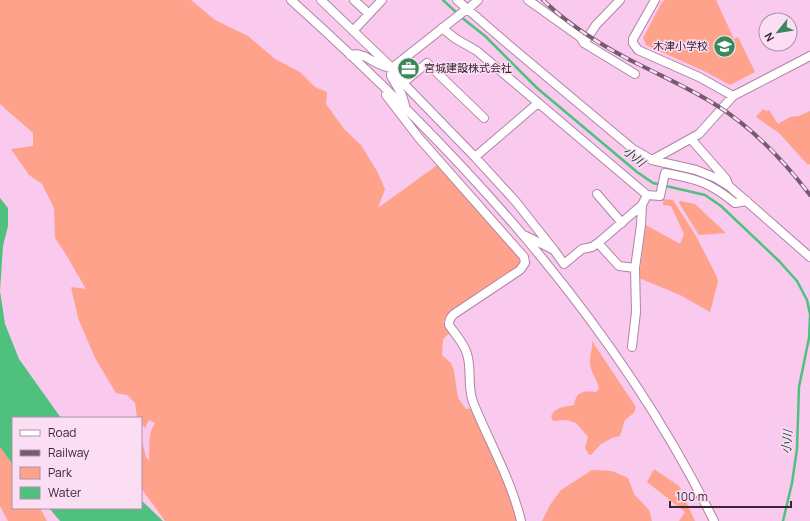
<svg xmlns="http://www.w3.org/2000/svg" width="810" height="521" font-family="Manrope,'Noto Sans JP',sans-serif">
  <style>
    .green { fill: #fea28b }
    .water { fill: #4fc07e }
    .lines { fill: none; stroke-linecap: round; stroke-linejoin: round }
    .stream { stroke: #4fc07e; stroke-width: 2.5 }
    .minor-casing { stroke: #b083a6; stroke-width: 10 }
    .minor { stroke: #fff; stroke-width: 8 }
    .rail-casing { stroke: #765a70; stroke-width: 4 }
    .rail { stroke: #fbdef4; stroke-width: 2.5; stroke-dasharray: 8; stroke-linecap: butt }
    .labels { text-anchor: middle; stroke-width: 3; stroke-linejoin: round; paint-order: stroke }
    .poi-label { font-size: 11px; fill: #392635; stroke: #fbdef4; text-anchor: end }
    .water-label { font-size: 12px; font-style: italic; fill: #1d4a2f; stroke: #fbdef4 }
  </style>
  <rect width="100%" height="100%" fill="#fac9ee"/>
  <path class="green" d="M 0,0 L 191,0 L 215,20 L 248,36 L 275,59 L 300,72 L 315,87 L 327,92 L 326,104 L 344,129 L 361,145 L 377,171 L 385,189 L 378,208 L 440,163 L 523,252 L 531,263 L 443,321 L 450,333 L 443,339 L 442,355 L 451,363 L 454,371 L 458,398 L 466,409 L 474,408 L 507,483 L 519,521 L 165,521 L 141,488 L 141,437 L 146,457 L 149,461 C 150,448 147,435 155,423 L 149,420 L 145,428 L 141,423 L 141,418 L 137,418 L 135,403 L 127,395 L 116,393 L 95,358 L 78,318 L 71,287 L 86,289 L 65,253 L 55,238 L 54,208 L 42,184 L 29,175 L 11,149 L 33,146 L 33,133 L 0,104 Z
    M 665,0 L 716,0 L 734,39 L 738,37 L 755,72 L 730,85 L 704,71 L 646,45 L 643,38 L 662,2 Z
    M 763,109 L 766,111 L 769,110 L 778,124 L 790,117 L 799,116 L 810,111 L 810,164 L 808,165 L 779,133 L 756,117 Z
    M 663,199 L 673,200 L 696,236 L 717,277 L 718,282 L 710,312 L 680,295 L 639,278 L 646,225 L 680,244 L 684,234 L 671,206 L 663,205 Z
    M 680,201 L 695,204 L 726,233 L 699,235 L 679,203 Z
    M 592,341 L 636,407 L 634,413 L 625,420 L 620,436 L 612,438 L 601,444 L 591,455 L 589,455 L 585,448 L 588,437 L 576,423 L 567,420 L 553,421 L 551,416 C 556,406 565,407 574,405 C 576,391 584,391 596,392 L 599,389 C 598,380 591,374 590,364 C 589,356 593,349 592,341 Z
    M 0,447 L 13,465 L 13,508 L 40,508 L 47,521 L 8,521 L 0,506 Z
    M 654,469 L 679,486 L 695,521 L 679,521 L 685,512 L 647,482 Z
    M 592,470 L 612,471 L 628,478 L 634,494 L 649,510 L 652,521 L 542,521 L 550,505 L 561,490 Z"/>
  <path class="water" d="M 0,198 L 8,208 L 8,226 L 3,246 L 0,291 Z
    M 0,291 L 5,324 L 19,359 L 61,418 L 13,418 L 13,465 L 0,447 Z
    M 141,500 L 163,521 L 60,521 L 49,508 L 141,508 Z"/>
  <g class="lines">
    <path class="stream" d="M 443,0 L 457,13
      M 461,17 L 485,36 L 537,88 L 637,172 L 653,183 L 705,195 L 721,206 L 779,261 L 797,281 L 807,300 L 810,314
      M 783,521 L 792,483 L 797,449 L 799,387 L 809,338 L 810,316"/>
    <defs>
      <path id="minor" d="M 291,0 C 458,150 614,318 714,521
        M 321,0 L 392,68 L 406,86 L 475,157 L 516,202 L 554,250
        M 354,0 L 369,14
        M 457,0 L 510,46 L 633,149 L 652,160 L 696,170 L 716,178 L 729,186 L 810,257
        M 528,0 L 580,37 L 584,43 L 635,74
        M 655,0 L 633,39 L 633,43 L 638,50 L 699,77 L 733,96
        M 442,28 L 456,39 L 477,51 L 647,195 L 660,196 L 665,173 C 697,179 709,182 735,203 L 747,201
        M 353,31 L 382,0
        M 584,43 L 596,25 L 620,0
        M 350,55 C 366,51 375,67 392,68
        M 403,83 L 427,63 L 484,118
        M 386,95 L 419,138 L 524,257 L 525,263 L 520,270 L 454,314 C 450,317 449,320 449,325 C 455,334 464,343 467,354 C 472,369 467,386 473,402 C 489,442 511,479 521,521
        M 406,109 L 402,95 L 391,76 L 392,68 L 463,12 L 468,9 L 478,0
        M 691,139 L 726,179 L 729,186
        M 475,157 L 538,103
        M 652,160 L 699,134 L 733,96 L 810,56
        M 597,194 L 622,223
        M 526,236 L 554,250 L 564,264 L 582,249 L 592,247 L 598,243 L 642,205
        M 598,243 L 619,266 L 635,268
        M 632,347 L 636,312 L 635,268 L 641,225 L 642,205 L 647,195"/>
    </defs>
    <use href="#minor" class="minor-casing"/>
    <use href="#minor" class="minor"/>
    <defs>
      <path id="rail" d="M 543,0 C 573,29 609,50 646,68 C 670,80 694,91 716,105 C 753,128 784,161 810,195"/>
    </defs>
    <use href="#rail" class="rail-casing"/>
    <use href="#rail" class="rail"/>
  </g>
  <defs>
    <symbol id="school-disc" viewBox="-11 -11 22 22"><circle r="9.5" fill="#388859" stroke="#fbdef4"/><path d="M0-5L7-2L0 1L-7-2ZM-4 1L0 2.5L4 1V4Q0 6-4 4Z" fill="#fff"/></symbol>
    <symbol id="office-disc" viewBox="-11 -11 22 22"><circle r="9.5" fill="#388859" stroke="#fbdef4"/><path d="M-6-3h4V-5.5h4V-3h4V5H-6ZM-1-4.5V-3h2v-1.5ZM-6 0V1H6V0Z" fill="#fff"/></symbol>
  </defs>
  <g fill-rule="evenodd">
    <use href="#school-disc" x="712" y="34" width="25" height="25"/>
    <use href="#office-disc" x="396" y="56" width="25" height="25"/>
  </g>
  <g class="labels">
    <g class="poi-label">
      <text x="708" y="50">木津小学校</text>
      <text x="424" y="72" text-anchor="start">宮城建設株式会社</text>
    </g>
    <g class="water-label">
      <text transform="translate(634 157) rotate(39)" y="4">小川</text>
      <text transform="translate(787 442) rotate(-85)" y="4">小川</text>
    </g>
  </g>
  <rect x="12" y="417" width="130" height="92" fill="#fbdef4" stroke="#ad94a8"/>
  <rect x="20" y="430" width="20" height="6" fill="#ffffff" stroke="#ad94a8"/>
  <text x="48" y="437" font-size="12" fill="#392635">Road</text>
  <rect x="20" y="450" width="20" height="6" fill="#765a70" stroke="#ad94a8"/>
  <text x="48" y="457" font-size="12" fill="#392635">Railway</text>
  <rect x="20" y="467" width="20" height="12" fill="#fea28b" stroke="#ad94a8"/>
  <text x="48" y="477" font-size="12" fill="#392635">Park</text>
  <rect x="20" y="487" width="20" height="12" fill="#4fc07e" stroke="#ad94a8"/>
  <text x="48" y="497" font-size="12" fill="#392635">Water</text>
  <g transform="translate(778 32) rotate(240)"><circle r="19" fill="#fbdef4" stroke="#ad94a8"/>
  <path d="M0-3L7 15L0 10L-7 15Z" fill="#388859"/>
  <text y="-6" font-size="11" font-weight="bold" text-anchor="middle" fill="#392635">N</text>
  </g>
  <path d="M670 501v6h121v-6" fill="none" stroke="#392635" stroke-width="2"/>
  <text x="676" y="501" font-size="12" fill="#392635" stroke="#fbdef4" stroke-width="3" paint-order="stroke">100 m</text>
</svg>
